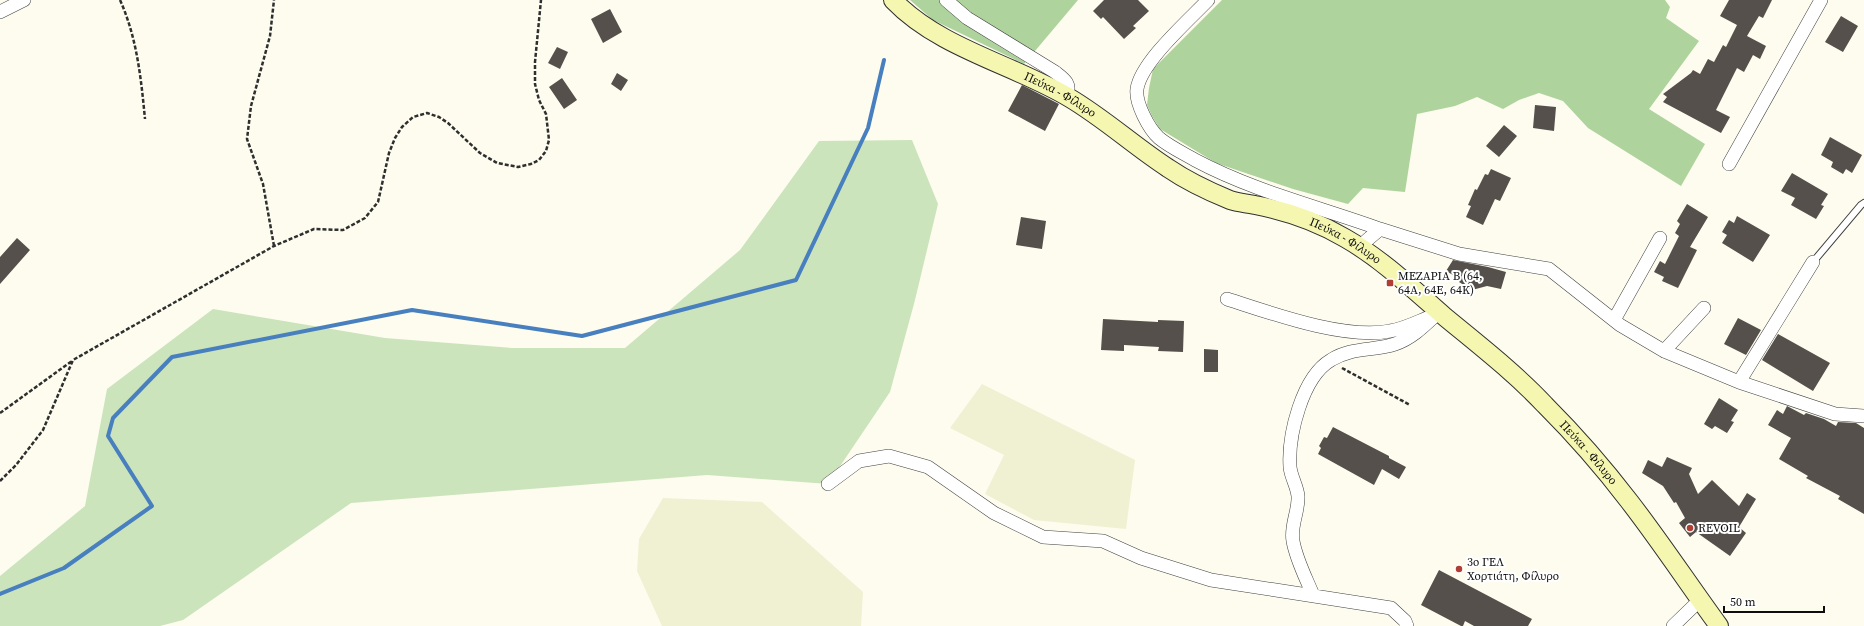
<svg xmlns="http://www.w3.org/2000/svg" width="1864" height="626" font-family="'Source Serif 4',serif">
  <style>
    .farmland { fill: #eff1d2 }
    .green { fill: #cbe4bc }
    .forest { fill: #aed39d }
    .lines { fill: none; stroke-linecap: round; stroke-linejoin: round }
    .stream { stroke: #487fbf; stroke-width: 4 }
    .building { fill: #55504b }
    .lane-casing { stroke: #404040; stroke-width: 8 }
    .street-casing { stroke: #404040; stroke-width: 14 }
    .secondary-casing { stroke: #2f2f2f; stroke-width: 20 }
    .path { stroke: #2f2f2f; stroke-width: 2.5; stroke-dasharray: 4 2; stroke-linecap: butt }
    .lane { stroke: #fff; stroke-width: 6 }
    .street { stroke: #fff; stroke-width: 13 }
    .secondary { stroke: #f5f7b1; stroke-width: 18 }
    .poi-dot { fill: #af3f34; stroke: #fff; stroke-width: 1.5 }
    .labels { text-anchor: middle; stroke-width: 4; stroke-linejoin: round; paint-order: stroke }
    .street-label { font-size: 12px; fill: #0d0d0d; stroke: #fff }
    .poi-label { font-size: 12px; fill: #0d0d0d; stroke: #fff; text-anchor: start }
  </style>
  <rect width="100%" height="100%" fill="#fdfcef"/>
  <path class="farmland" d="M 982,384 L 1135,460 L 1126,529 L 1034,520 L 985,494 L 1004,455 L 950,428 Z
    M 663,498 L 762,502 L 863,592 L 861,626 L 662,626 L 637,571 L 639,539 Z"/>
  <path class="green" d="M 912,140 L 938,204 L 915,300 L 890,392 L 828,484 L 707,475 L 351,503 L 183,620 L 160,626 L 0,626 L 0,576 L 85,506 L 107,389 L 213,309 L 385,338 L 512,348 L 625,348 L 740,250 L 819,141 Z"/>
  <path class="forest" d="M 910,0 L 1078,0 L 1024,64 L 933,20 Z
    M 1222,0 L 1665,0 L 1670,7 L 1666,18 L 1699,41 L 1649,109 L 1705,144 L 1681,186 L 1588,128 L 1563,101 L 1539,93 L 1519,100 L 1503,109 L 1477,97 L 1455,106 L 1417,114 L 1405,192 L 1363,188 L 1348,204 L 1293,189 L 1216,163 L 1160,129 L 1152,116 L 1147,105 L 1149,88 L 1153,69 Z"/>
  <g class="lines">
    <path class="stream" d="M 0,594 L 64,568 L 152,506 L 108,436 L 113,418 L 172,357 L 412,310 L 582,336 L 796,280 L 868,128 L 884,60"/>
  </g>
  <path class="building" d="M 1104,0 L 1138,0 L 1149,11 L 1133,26 L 1136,28 L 1124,39 L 1103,17 L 1101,19 L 1093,11 Z
    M 1729,0 L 1772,0 L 1763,18 L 1759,16 L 1747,36 L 1766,46 L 1760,59 L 1753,55 L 1744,72 L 1737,68 L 1716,110 L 1730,117 L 1721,133 L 1663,102 L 1667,97 L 1663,94 L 1691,73 L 1693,70 L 1700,74 L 1708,59 L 1714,62 L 1723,45 L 1726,47 L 1737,25 L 1720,16 Z
    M 610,9 L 622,32 L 603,43 L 591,19 Z
    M 1841,16 L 1858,26 L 1843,52 L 1825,42 Z
    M 557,47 L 568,52 L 560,69 L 548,63 Z
    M 617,73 L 628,80 L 621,91 L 611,84 Z
    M 562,78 L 577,100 L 564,109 L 549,87 Z
    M 1022,85 L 1059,104 L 1045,131 L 1008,111 Z
    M 1535,105 L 1556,107 L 1554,131 L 1533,128 Z
    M 1504,125 L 1517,136 L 1499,157 L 1486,146 Z
    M 1830,137 L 1862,155 L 1852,173 L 1846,169 L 1843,174 L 1831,167 L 1833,162 L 1821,155 Z
    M 1491,169 L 1511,178 L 1500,201 L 1495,199 L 1483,225 L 1466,217 L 1471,206 L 1468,205 L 1475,189 L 1477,190 L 1485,174 L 1488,175 Z
    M 1792,173 L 1828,194 L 1821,205 L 1824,206 L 1816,219 L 1791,205 L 1795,198 L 1781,191 Z
    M 1687,204 L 1708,217 L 1690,247 L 1697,250 L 1678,288 L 1662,281 L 1664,277 L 1654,272 L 1660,261 L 1665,264 L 1679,236 L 1675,233 L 1680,224 L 1677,221 Z
    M 1737,216 L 1770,235 L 1753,262 L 1722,243 L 1727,235 L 1722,232 L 1729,220 L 1734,223 Z
    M 1021,217 L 1046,221 L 1042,249 L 1016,245 Z
    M 17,238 L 30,250 L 0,284 L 0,257 Z
    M 1453,260 L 1488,267 L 1506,272 L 1501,289 L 1487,286 L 1472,290 L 1459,282 L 1460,279 L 1446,271 Z
    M 1738,318 L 1761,330 L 1746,355 L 1724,344 Z
    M 1103,319 L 1158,322 L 1158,320 L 1184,321 L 1183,352 L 1158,351 L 1159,347 L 1124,345 L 1124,351 L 1101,350 Z
    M 1778,334 L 1830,363 L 1813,391 L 1762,360 Z
    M 1204,349 L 1218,350 L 1218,372 L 1204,372 Z
    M 1719,398 L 1738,410 L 1731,421 L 1734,422 L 1727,433 L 1715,426 L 1712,429 L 1704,424 Z
    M 1787,406 L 1804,415 L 1806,413 L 1824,419 L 1836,426 L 1838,422 L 1856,423 L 1864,428 L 1864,514 L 1838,499 L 1840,496 L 1806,478 L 1808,476 L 1779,459 L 1791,438 L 1768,425 L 1777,410 L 1783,414 Z
    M 1333,427 L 1389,456 L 1389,458 L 1406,467 L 1399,479 L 1382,469 L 1374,485 L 1318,454 L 1321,448 L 1319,446 L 1324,437 L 1327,438 Z
    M 1667,457 L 1692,468 L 1689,474 L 1698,494 L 1712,480 L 1739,506 L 1747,493 L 1756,499 L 1739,527 L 1746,533 L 1730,556 L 1696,532 L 1690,537 L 1679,523 L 1685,518 L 1676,502 L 1674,503 L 1663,486 L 1642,473 L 1648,460 L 1662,467 Z
    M 1439,570 L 1532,619 L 1528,626 L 1474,626 L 1465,621 L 1463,626 L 1461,626 L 1421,605 Z"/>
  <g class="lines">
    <defs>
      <path id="lane" d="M 1813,262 L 1861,205 L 1864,203"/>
      <path id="street" d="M 946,0 L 967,18 L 1055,72 C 1064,79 1072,84 1066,96
        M 1208,0 C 1188,21 1141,62 1137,89 C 1135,103 1149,129 1159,138 C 1170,147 1183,153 1195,160 C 1253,191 1319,207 1380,229
        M 0,12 L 24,0
        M 1729,164 L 1821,0
        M 1359,247 L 1380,229 L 1459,254 L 1549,269 L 1620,325 L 1664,351 L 1739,382 L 1835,414 L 1864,416
        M 1227,299 C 1271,313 1344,340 1390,331 C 1403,329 1415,323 1427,318
        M 1614,320 L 1660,238
        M 1664,351 L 1704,308
        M 1739,382 L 1813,262
        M 828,484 L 859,461 L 889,456 L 928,467 L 994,513 L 1043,537 L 1103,541 L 1141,558 L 1211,580 L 1391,608 L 1405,621 L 1407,626
        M 1313,595 C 1306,578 1296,559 1293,541 C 1290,526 1299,511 1298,496 C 1297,486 1291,477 1290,467 C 1288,435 1302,377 1331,360 C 1351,347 1374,351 1395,344 C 1413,338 1426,324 1439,312
        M 1673,626 L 1700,600"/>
      <g id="secondary">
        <path id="s1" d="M 893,0 C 939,48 1012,64 1068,97 C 1104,118 1134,146 1168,168 C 1187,181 1208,191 1230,200 C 1239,203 1246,203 1255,205 C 1286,211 1318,222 1345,238 C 1382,259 1413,289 1445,317 C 1479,345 1515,373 1545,405 C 1575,435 1603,467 1629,501 C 1660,541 1689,585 1719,626"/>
      </g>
    </defs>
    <use href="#lane" class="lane-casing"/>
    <use href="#street" class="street-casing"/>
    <use href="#secondary" class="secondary-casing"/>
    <path class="path" d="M 120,0 C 137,38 141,78 145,119
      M 274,246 L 263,184 L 247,139 L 251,106 L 270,36 L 274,0
      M 1342,368 L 1410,405
      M 0,413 L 72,361
      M 0,481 L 16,465 L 43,430 L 73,360 L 274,246 L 314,229 L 343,230 L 365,218 L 378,202 L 389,153 L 395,138 L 402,127 L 413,117 L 427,113 L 439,117 L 448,123 L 480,153 L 497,163 L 518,167 L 531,164 L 539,160 L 546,151 L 549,140 L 546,114 L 539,100 L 535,84 L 535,62 L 541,0"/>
    <use href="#lane" class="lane"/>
    <use href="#street" class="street"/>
    <use href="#secondary" class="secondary"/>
  </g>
  <g class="poi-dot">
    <rect x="1386" y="279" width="8" height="8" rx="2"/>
    <circle cx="1690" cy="528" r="4"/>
    <circle cx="1459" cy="569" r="4"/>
  </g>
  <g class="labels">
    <g class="street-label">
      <text dy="4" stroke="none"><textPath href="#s1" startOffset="193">Πεύκα - Φίλυρο</textPath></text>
      <text dy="4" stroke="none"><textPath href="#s1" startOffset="517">Πεύκα - Φίλυρο</textPath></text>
      <text dy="4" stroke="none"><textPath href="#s1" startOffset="841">Πεύκα - Φίλυρο</textPath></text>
    </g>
    <g class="poi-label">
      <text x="1398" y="280">ΜΕΖΑΡΙΑ B (64,<tspan x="1398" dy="14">64Α, 64Ε, 64Κ)</tspan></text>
      <text x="1698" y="532">REVOIL</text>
      <text x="1467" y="566">3ο ΓΕΛ<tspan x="1467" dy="14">Χορτιάτη, Φίλυρο</tspan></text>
    </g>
  </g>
  <path d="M1724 606v6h100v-6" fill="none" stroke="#0d0d0d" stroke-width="2"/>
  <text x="1730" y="606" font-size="12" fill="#0d0d0d" stroke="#ffffff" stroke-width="3" paint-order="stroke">50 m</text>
</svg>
